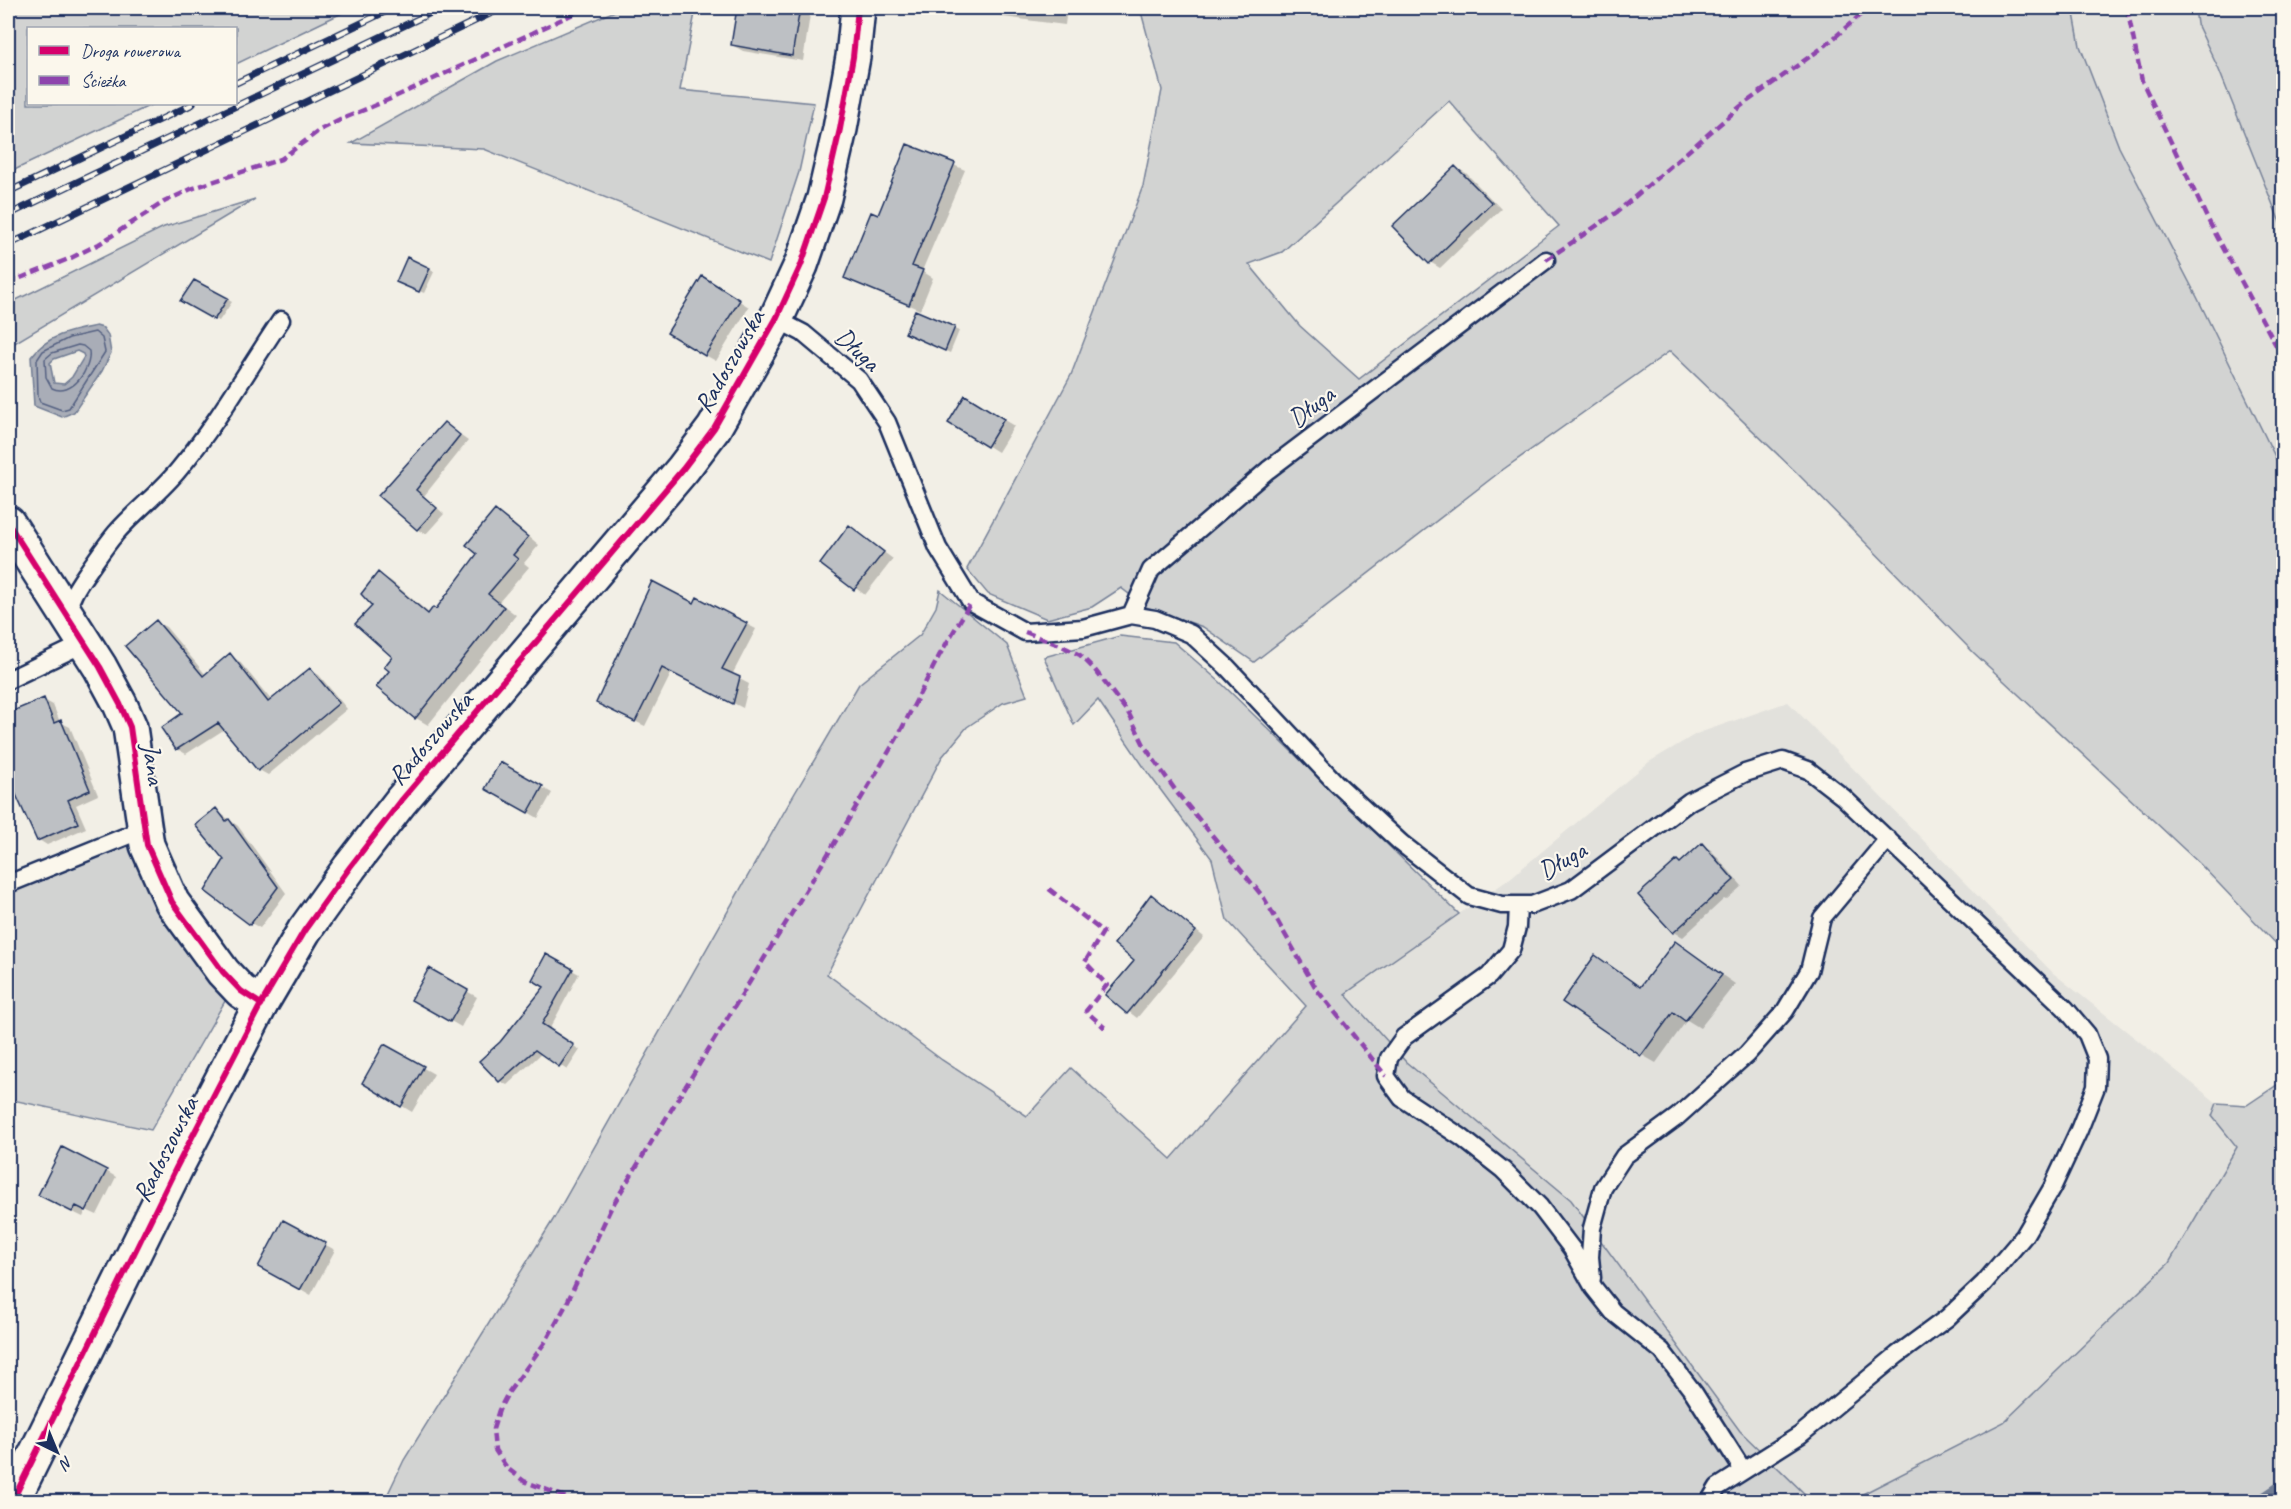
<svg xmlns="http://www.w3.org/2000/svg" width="2291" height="1509" font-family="Caveat,sans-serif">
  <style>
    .built { fill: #e2e1dc }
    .green { fill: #d2d3d2; stroke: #768198; stroke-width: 1.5; fill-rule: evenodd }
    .water { fill: #a9adb7; stroke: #707b93; stroke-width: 1.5; fill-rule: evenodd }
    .shadow { fill: #0003 }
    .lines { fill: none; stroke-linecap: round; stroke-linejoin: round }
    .shore { stroke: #546182; stroke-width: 1.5 }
    .stream { stroke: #707b93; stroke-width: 9 }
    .building { fill: #bdc0c4; stroke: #1b2f5e; stroke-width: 1.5 }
    .service-casing { stroke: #1b2f5e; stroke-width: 21 }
    .minor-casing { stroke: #1b2f5e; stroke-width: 38 }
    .tertiary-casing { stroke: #1b2f5e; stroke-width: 38 }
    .service { stroke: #fbf7ec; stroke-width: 16 }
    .minor { stroke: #fbf7ec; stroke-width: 33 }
    .tertiary { stroke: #fbf7ec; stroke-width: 33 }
    .rail-casing { stroke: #1b2f5e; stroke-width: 7 }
    .rail { stroke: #fbf7ec; stroke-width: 4.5; stroke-dasharray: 14; stroke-linecap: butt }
    .quiet { stroke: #8e44ad; stroke-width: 4.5; stroke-dasharray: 9 4.5; stroke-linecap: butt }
    .cycleway-casing { stroke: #fbf7ec; stroke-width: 10 }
    .cycleway { stroke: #d6006c; stroke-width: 6 }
    .labels { text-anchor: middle; stroke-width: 4.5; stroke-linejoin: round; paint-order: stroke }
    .street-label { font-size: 26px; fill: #1b2f5e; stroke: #fbf7ec }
  </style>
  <rect width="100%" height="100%" fill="#f2efe6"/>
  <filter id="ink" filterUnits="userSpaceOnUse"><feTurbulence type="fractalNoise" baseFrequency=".0167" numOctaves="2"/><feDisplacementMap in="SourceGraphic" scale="12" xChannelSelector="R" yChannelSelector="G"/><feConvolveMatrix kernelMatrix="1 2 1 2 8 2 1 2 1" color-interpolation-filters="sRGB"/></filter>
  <g filter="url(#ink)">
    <path class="built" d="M 2073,8 L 2195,8 L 2197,24 L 2219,70 L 2283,230 L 2283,473 L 2197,297 L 2119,147 L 2080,46 Z
      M 1788,702 L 2053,973 L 2217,1103 L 2212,1116 L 2237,1147 L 2169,1263 L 2004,1422 L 1849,1501 L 1812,1501 L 1740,1431 L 1571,1200 L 1406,1062 L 1345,993 L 1508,880 L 1649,762 L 1696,734 Z"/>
    <path class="green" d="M 8,8 L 350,8 L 346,11 L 236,64 L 236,28 L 28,28 L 28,104 L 153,104 L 8,173 Z
      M 622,8 L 696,8 L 680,90 L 814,103 L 799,172 L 769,263 L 484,149 L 351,143 L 497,61 Z
      M 1140,8 L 2073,8 L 2080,46 L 2119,147 L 2197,297 L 2283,473 L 2283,951 L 2200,864 L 1974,653 L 1797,473 L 1670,351 L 1501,471 L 1254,662 L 1203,627 L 1146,607 L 1121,588 L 1092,607 L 1047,619 L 988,594 L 967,569 L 1071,375 L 1143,186 L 1162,90 ZM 1449,101 L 1559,226 L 1359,379 L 1300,326 L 1249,264 L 1282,252 Z
      M 2195,8 L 2283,8 L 2283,230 L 2219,70 L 2197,24 Z
      M 255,199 L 8,347 L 8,304 L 164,227 Z
      M 940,590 L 1007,645 L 1027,696 L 1003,703 L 967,727 L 942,757 L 827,974 L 942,1060 L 1027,1116 L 1071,1068 L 1171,1159 L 1306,1006 L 1227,920 L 1212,859 L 1148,773 L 1098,700 L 1074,725 L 1044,657 L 1120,636 L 1174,642 L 1220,682 L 1459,914 L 1345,994 L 1406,1062 L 1571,1200 L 1740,1431 L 1812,1501 L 384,1502 L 404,1460 L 553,1220 L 792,798 L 859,684 L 920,635 L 936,607 Z
      M 126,839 L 167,923 L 229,994 L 151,1130 L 8,1099 L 8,894 Z
      M 2283,1081 L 2283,1501 L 1849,1501 L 2004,1422 L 2169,1263 L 2237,1147 L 2212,1116 L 2217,1103 L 2247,1105 Z"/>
    <path class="water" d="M 96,326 L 103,328 L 108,335 L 111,353 L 102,371 L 74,412 L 62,417 L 34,406 L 31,357 C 48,335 70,331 96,326 ZM 77,351 L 83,354 L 84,357 L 72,377 L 64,384 L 54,383 L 50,363 L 54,359 Z"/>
    <path class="shadow" d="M 739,8 L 811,8 L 803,61 L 743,51 L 732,45 Z
      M 993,8 L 1067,8 L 1065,25 L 1003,17 L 993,11 Z
      M 908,145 L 965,170 L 922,271 L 933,278 L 920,310 L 845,277 L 879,217 Z
      M 1455,167 L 1466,173 L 1501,209 L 1440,268 L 1430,262 Z
      M 429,269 L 434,272 L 424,293 L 403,284 Z
      M 194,282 L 232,302 L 219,321 L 182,301 Z
      M 712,284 L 749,307 L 716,361 L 705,355 Z
      M 954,329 L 959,331 L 950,353 L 911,335 Z
      M 966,397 L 1014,426 L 998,452 L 950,422 Z
      M 444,424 L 468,441 L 424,496 L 444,514 L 426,534 L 417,529 L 380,496 Z
      M 496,512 L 508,519 L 539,545 L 524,563 L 529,567 L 499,602 L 516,615 L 428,725 L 416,718 L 378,687 L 391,671 L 394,657 L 374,606 L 379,574 L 391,581 L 430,614 L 436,610 L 479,554 Z
      M 850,527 L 893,559 L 865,595 L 822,563 Z
      M 698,599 L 756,629 L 732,675 L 749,684 L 743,708 L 672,672 L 645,726 L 607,708 Z
      M 156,622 L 166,627 L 206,675 L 230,655 L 239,661 L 272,701 L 310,670 L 319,675 L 347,709 L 268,775 L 259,770 L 225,729 L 186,754 L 177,749 L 184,713 Z
      M 44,700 L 53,705 L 60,722 L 70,727 L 98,795 L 76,805 L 86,828 L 47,845 L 39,840 L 11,780 L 8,781 L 8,715 Z
      M 500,764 L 552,793 L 538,818 L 487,788 Z
      M 216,810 L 238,826 L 286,893 L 260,928 L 251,923 L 226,860 Z
      M 1702,845 L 1711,850 L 1742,886 L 1726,900 L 1724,899 L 1683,937 L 1674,932 L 1678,861 L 1681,864 Z
      M 1152,896 L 1204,937 L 1137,1018 L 1107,995 L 1136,961 Z
      M 1676,943 L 1735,984 L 1700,1028 L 1687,1020 L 1656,1063 L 1642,1055 L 1596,957 L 1641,988 Z
      M 547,956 L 579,974 L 549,1030 L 580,1050 L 567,1070 L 542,1053 L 507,1085 L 500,1081 L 501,1043 L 546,987 Z
      M 429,970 L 477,997 L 461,1027 L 413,999 Z
      M 384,1046 L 434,1074 L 412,1112 L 364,1083 Z
      M 106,1171 L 116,1177 L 97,1215 L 86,1210 L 83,1217 L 50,1201 Z
      M 284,1222 L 335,1250 L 311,1295 L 260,1266 Z
      M 8,1415 L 15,1419 L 8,1433 Z"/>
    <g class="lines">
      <path class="shore" d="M 95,332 L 102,338 L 105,352 L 69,408 L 62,410 L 40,402 L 38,396 L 37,360 L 43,351 L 69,338 Z
        M 78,345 L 83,346 L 89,351 C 92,369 71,398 52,388 L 46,377 L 45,359 L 52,353 Z"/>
      <path class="stream" d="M 2256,1502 L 2284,1483"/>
    </g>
    <path class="building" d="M 737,8 L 800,8 L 792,56 L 731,45 Z
      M 907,144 L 955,163 L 912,266 L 923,270 L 909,305 L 844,278 L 871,212 L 878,215 Z
      M 1455,166 L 1492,203 L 1429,264 L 1392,226 Z
      M 407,257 L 430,268 L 419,292 L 396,282 Z
      M 702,276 L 740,300 L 705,356 L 667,333 Z
      M 194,280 L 228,298 L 214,320 L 180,301 Z
      M 915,310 L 955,327 L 945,351 L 905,333 Z
      M 965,395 L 1004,419 L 987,447 L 948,423 Z
      M 444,422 L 460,435 L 416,490 L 437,508 L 417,530 L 378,496 Z
      M 495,510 L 528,537 L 513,555 L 518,559 L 488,594 L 504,607 L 415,719 L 376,687 L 389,671 L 384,667 L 392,657 L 355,624 L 372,606 L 361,594 L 378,572 L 428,614 L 433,607 L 436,609 L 477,554 L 466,545 Z
      M 849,525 L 884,552 L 854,590 L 820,564 Z
      M 652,581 L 694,603 L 697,597 L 747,623 L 722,669 L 740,677 L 733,704 L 662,668 L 635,722 L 596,703 Z
      M 156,620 L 203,676 L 230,653 L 268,702 L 310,668 L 339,703 L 258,771 L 218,723 L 176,750 L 161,728 L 182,713 L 125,646 Z
      M 44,698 L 54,723 L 61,720 L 90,790 L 68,800 L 78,823 L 37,841 L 8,777 L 8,713 Z
      M 500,762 L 543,786 L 528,813 L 485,789 Z
      M 216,808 L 226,821 L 229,819 L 278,887 L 250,925 L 205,891 L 224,860 L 195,825 Z
      M 1702,843 L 1734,880 L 1716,896 L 1715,895 L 1673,933 L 1638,895 L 1677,860 L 1680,863 Z
      M 1151,894 L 1196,931 L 1127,1014 L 1105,995 L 1134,961 L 1114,944 Z
      M 1675,941 L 1722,975 L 1685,1021 L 1673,1012 L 1641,1056 L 1562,1002 L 1595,955 L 1640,987 Z
      M 546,954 L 573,969 L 542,1024 L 574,1045 L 559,1067 L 535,1050 L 499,1082 L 479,1061 L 500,1042 L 544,987 L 532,980 Z
      M 429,968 L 468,990 L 450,1022 L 411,1000 Z
      M 384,1044 L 424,1066 L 401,1107 L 362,1083 Z
      M 62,1147 L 107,1170 L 86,1211 L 76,1206 L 72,1212 L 38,1195 Z
      M 283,1220 L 326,1243 L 300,1290 L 258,1267 Z"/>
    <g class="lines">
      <defs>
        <path id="service" d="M 776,319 L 803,333 L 859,380 L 887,422 L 938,548 L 971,602 L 1025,632 L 1083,628 L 1131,615 L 1155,619 L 1191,634 L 1227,667 L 1335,782 L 1401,843 L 1469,896 L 1502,905 L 1532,905 L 1571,890 L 1690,801 L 1745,773 L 1783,761 L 1808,770 L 1843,797 L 2065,1008 L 2087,1034 L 2097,1059 L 2096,1087 L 2079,1130 L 2052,1188 L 2024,1236 L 1984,1283 L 1947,1318 L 1897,1355 L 1800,1435 L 1718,1487 L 1709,1502
          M 67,615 C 69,599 77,587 86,574 C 96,560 105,546 116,533 C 136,510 161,492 180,468 C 218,422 248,369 281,320
          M 1131,615 L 1151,570 L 1268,470 L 1546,260
          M 8,680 L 85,643
          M 8,884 L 144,829
          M 1518,905 L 1517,927 L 1511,950 L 1489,976 L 1404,1037 L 1389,1058 L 1386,1076 L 1402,1098 L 1461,1137 L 1503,1170 L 1540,1207 L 1572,1249 L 1594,1288 L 1613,1312 L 1662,1351 L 1694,1393 L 1743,1470
          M 1592,1278 L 1590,1257 L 1592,1228 L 1603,1188 L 1624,1156 L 1677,1117 L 1747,1054 L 1785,1011 L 1809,971 L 1822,918 L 1888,839"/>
        <path id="minor" d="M 8,523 L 100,667 L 120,704 L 130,727 L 147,845 L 172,902 L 223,972 L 241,991 L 261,1004"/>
        <path id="tertiary" d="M 12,1502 L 176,1168 L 261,1004 L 304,931 L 350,867 L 401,801 L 683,469 L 714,428 L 776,319 L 801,265 L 824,198 L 840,129 L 853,57 L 858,8"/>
      </defs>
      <use href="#service" class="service-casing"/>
      <use href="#minor" class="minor-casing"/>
      <use href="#tertiary" class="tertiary-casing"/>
      <use href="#service" class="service"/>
      <use href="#minor" class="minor"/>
      <use href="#tertiary" class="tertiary"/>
      <defs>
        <path id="rail" d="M 236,83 L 393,8
          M 8,192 L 193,104
          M 8,215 L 441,8
          M 8,245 L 502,8"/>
      </defs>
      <use href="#rail" class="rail-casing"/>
      <use href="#rail" class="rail"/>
      <path class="quiet" d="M 2127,8 L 2142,81 L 2207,218 L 2284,360
        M 1546,260 L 1617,212 L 1741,106 L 1826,45 L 1868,8
        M 8,283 L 71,258 L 99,244 L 164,202 L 191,189 L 281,159 L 320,130 L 342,119 L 388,100 L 586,8
        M 1025,632 L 1062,646 L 1080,655 L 1095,670 L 1129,714 L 1145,747 L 1178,794 L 1264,898 L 1317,990 L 1386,1076
        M 1049,889 L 1103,932 L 1085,962 L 1107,985 L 1086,1011 L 1105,1028
        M 578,1502 L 524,1481 L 507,1468 L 495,1450 L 493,1429 L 499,1410 L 508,1393 L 546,1341 L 566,1305 L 611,1208 L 822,864 L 897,738 L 939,656 L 971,602"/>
      <defs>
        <path id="cycleway" d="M 8,523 L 100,667 L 120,704 L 130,727 L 147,845 L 172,902 L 223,972 L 241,991 L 261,1004
          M 12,1502 L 176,1168 L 261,1004 L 304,931 L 350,867 L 401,801 L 683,469 L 714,428 L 776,319 L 801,265 L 824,198 L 840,129 L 853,57 L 858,8"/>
      </defs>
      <use href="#cycleway" class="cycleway-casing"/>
      <use href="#cycleway" class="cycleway"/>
    </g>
  </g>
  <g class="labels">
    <g class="street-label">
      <text transform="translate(858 349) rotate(43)" y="9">Długa</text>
      <text transform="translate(729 361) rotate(-60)" y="9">Radoszowska</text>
      <text transform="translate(1311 406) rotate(-37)" y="9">Długa</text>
      <text transform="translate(430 738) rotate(-49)" y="9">Radoszowska</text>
      <text transform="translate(154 764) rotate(82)" y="9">Jana</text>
      <text transform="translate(1562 860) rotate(-30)" y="9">Długa</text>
      <text transform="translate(165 1149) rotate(-63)" y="9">Radoszowska</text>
    </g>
  </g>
  <rect width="2291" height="1509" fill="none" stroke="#fbf7ec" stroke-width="30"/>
  <rect x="15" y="15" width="2261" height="1479" fill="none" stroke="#1b2f5e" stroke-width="2" filter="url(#ink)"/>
  <rect x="27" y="27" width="210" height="78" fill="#fbf7ec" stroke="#a1a7b3" stroke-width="1.5"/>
  <rect x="39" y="46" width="30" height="9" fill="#d6006c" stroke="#a1a7b3" stroke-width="1.5"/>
  <text x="81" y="57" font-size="18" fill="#1b2f5e">Droga rowerowa</text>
  <rect x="39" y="76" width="30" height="9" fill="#8e44ad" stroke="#a1a7b3" stroke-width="1.5"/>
  <text x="81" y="87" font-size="18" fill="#1b2f5e">Ścieżka</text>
  <g transform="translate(57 1452) rotate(137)" stroke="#fbf7ec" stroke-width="4.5" paint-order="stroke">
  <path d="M0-4.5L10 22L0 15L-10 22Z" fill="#1b2f5e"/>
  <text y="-9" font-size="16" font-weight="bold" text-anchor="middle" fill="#1b2f5e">N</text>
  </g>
</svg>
